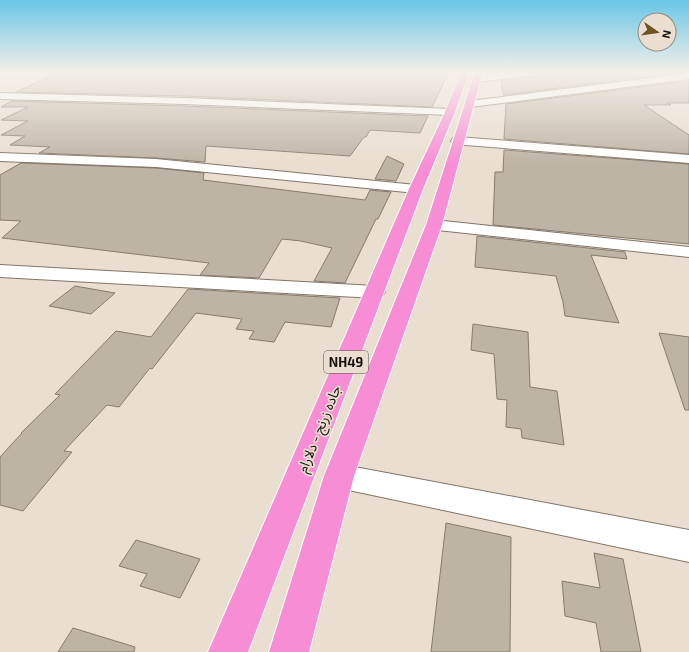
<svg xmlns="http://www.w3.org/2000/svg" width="689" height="652" font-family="'Exo 2','Noto Sans Arabic',sans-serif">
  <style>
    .building { fill: #beb4a5; stroke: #867c6e }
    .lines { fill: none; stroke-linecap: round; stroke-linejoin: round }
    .minor-casing { stroke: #807669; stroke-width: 2 }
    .highway-casing { stroke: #fff; stroke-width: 2 }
    .minor { fill: #fff; fill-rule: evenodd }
    .highway { fill: #f78dd5; fill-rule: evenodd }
    .labels { text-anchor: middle; stroke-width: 3.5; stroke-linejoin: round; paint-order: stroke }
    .shield { fill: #e9decf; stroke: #544e46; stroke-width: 1 }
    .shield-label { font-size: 13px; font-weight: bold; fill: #14110c }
    .street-label { font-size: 14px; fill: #14110c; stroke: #e9decf }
  </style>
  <rect width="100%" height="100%" fill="#e9decf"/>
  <path class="building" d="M 59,72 L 449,72 L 432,107 L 184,96 L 16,92 Z
    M 543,72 L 682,72 L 503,95 L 501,81 L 538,76 Z
    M 689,81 L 689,103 L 667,103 L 671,105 L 644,105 L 689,135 L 689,154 L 504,139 L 506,104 Z
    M 12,101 L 184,106 L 428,116 L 420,133 L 370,130 L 366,137 L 364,137 L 350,156 L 206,146 L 205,162 L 156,158 L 39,153 L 50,147 L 10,145 L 25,136 L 1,135 L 28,121 L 1,120 L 28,107 L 1,107 Z
    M 504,150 L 689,164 L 689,244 L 493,225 L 495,172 L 503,172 Z
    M 387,156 L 404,164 L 396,181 L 375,179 Z
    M 21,163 L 156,168 L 204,173 L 203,180 L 365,200 L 370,190 L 391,192 L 378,219 L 376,219 L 345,283 L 314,281 L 332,248 L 301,241 L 282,239 L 259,278 L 200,275 L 209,263 L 2,238 L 21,221 L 0,220 L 0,175 Z
    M 477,236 L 625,252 L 627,259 L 591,255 L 619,323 L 565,316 L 563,302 L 556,276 L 475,267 Z
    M 75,286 L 115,293 L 91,314 L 49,306 Z
    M 188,289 L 340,298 L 331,327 L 285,322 L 274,342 L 249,339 L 254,331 L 236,329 L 242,319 L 196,313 L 152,369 L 150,368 L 119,407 L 107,405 L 64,451 L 72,452 L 23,511 L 0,505 L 0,457 L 22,433 L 21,433 L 60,395 L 55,394 L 116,331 L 151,337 Z
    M 473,324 L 528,332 L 530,387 L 557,391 L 564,445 L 522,438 L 521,429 L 506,427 L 507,400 L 497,399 L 494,354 L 471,350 Z
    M 659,333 L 689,337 L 689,410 L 685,410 Z
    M 446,523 L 511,537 L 510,652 L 431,652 Z
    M 136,540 L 200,559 L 180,598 L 140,586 L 147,574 L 119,566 Z
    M 594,553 L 623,559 L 641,652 L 601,652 L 596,623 L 565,616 L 562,581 L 600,588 Z
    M 73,628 L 135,647 L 134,652 L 58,652 Z"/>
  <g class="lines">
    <defs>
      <path id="minor" d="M 512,72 L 542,72 L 538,75 L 477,82 L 473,79 L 477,76 Z
        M 689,73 L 689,79 L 470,107 L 465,104 L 470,101 Z
        M 0,93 L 184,98 L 450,109 L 455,112 L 450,115 L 184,104 L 0,99 Z
        M 457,137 L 689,155 L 689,163 L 453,144 L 451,141 L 453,138 Z
        M 0,153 L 156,159 L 416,185 L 421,186 L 423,189 L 421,192 L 416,193 L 156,167 L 0,161 Z
        M 434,220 L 689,247 L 689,257 L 428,229 L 426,225 L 428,221 Z
        M 0,265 L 375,286 L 382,288 L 385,292 L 382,296 L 375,298 L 0,277 Z
        M 339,464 L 689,530 L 689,562 L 339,488 L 328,485 L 324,476 L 328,467 Z"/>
      <path id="highway" d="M 461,72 L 469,72 L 455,112 L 423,189 L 248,652 L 208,652 L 409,189 L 445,112 Z
        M 475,72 L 481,72 L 482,74 L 442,225 L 354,476 L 309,652 L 269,652 L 324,476 L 426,225 Z"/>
    </defs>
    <use href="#minor" class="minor-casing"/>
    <use href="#highway" class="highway-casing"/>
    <use href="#minor" class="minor"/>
    <use href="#highway" class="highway"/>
  </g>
  <linearGradient id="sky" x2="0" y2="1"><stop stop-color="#69c6e7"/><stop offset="0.44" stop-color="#f5f0e9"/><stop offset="1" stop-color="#f5f0e9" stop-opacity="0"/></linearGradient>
  <rect width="689" height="164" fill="url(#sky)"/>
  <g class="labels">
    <rect class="shield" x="324" y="351" width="44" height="22" rx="3"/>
    <g class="shield-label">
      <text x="346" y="367">NH49</text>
    </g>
    <g class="street-label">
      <text transform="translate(319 429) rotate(-68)" y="5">جاده زرنج - دلارام</text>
    </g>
  </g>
  <g transform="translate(657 32) rotate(103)"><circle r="19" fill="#e9decf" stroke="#948c81"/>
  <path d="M0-3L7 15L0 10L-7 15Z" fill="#6e5325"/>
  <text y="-6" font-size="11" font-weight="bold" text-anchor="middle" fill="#14110c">N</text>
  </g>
</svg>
